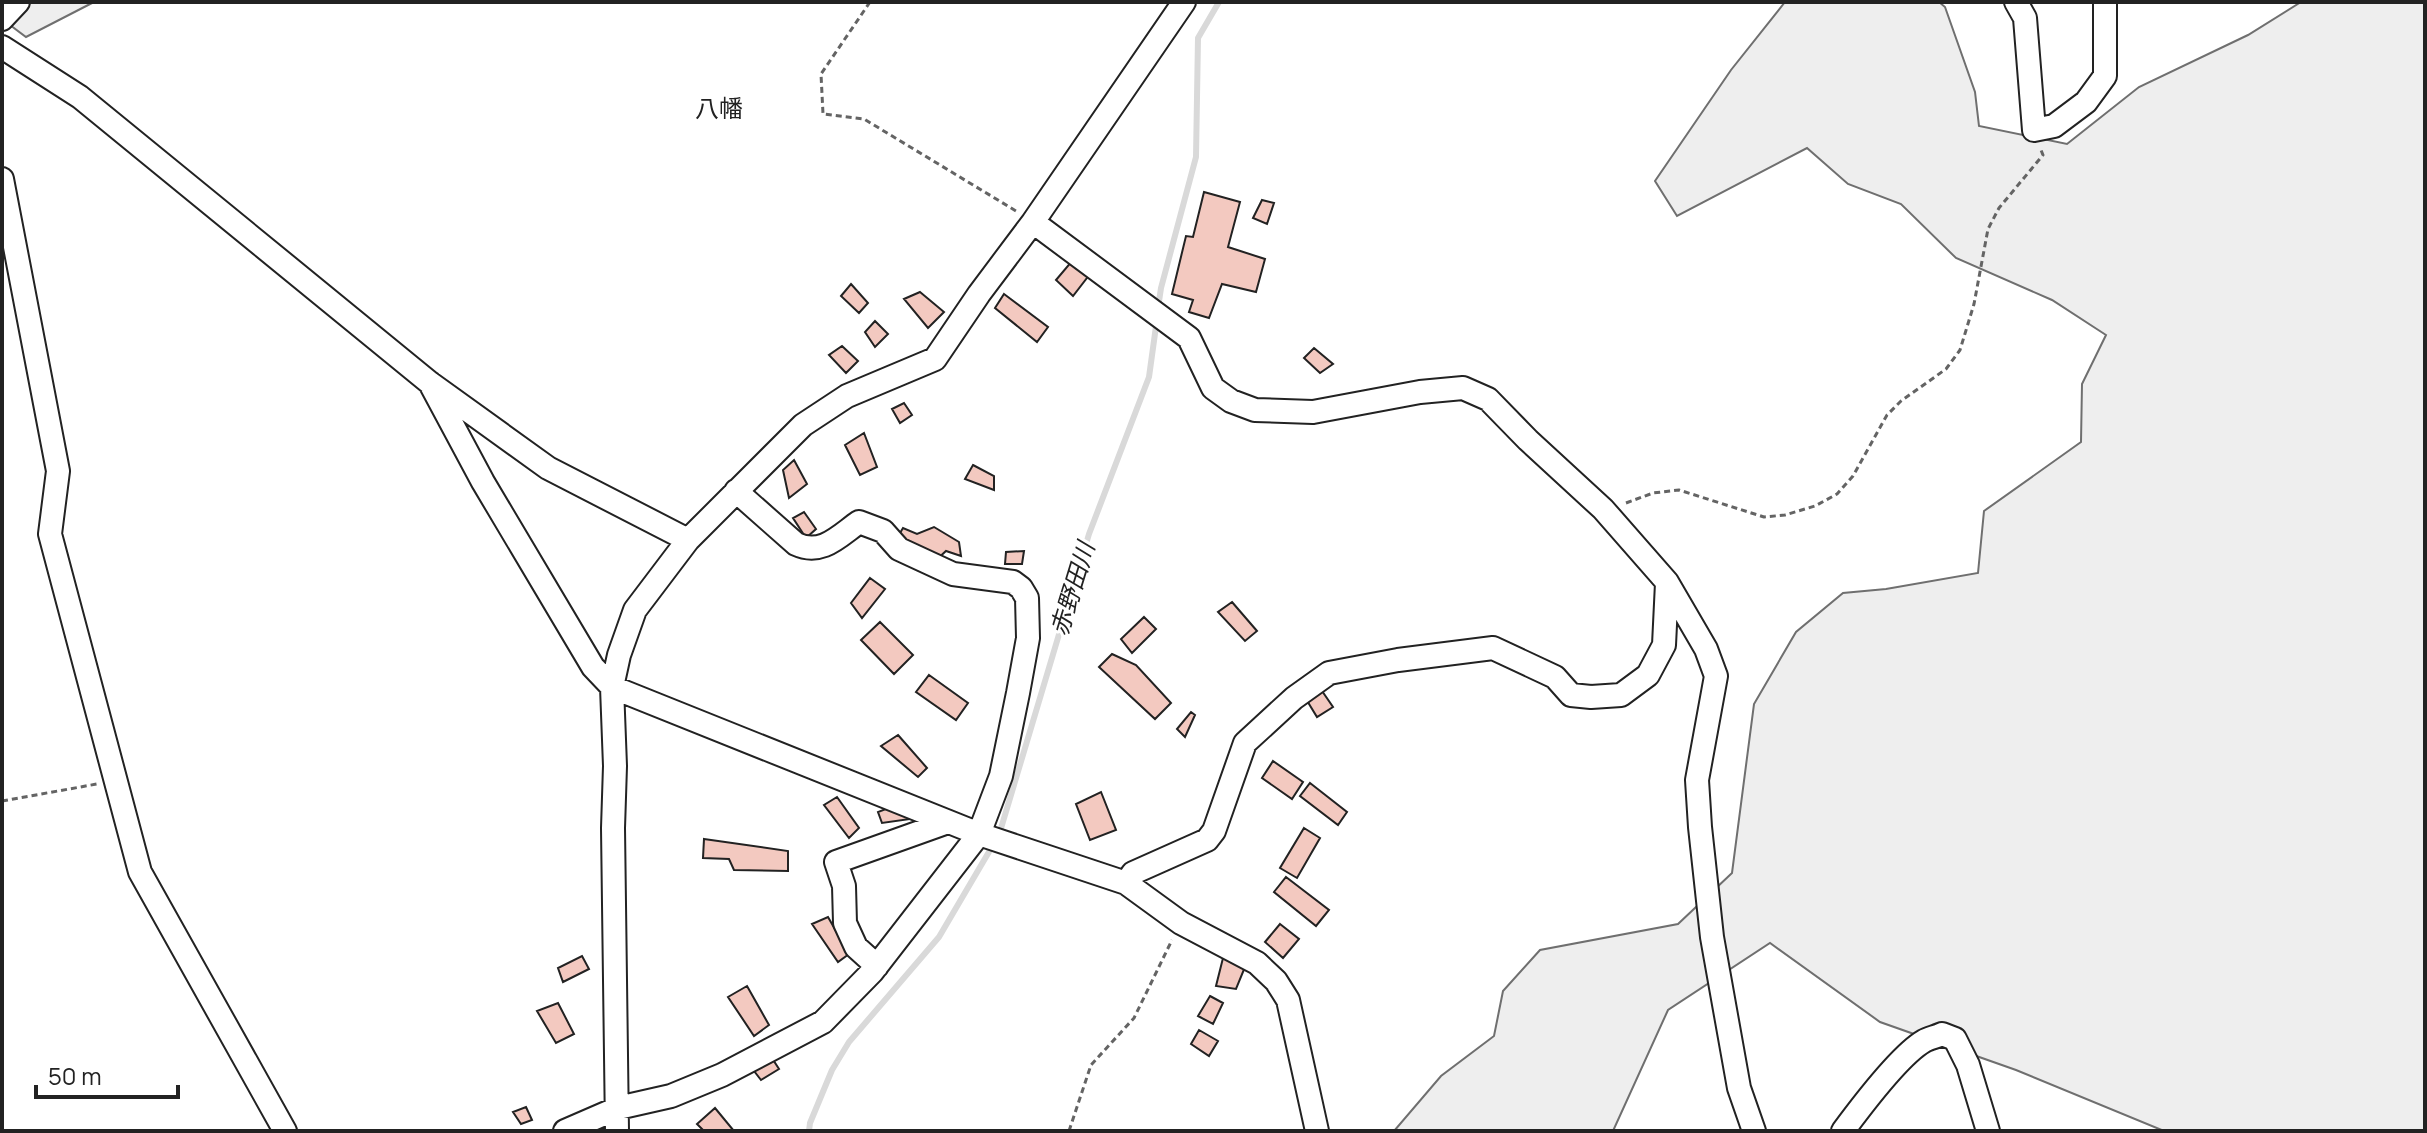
<svg xmlns="http://www.w3.org/2000/svg" width="2427" height="1133" font-family="Manrope,'Noto Sans JP',sans-serif">
  <style>
    .green { fill: #eee; stroke: #6f6f6f; stroke-width: 2 }
    .lines { fill: none; stroke-linecap: round; stroke-linejoin: round }
    .stream { stroke: #d9d9d9; stroke-width: 6 }
    .building { fill: #f3c9c0; stroke: #222; stroke-width: 2 }
    .minor-casing { stroke: #222; stroke-width: 26 }
    .path { stroke: #646464; stroke-width: 3; stroke-dasharray: 6 4; stroke-linecap: butt }
    .minor { stroke: #fff; stroke-width: 22 }
    .labels { text-anchor: middle; stroke-width: 6; stroke-linejoin: round; paint-order: stroke }
    .neighbourhood-label { font-size: 24px; fill: #222; stroke: #fff }
    .water-label { font-size: 24px; font-style: italic; fill: #222; stroke: #fff }
  </style>
  <rect width="100%" height="100%" fill="#fff"/>
  <path class="green" d="M 2,2 L 94,2 L 26,37 L 2,19 Z
    M 1785,2 L 1939,2 L 1945,7 L 1975,92 L 1979,126 L 2067,144 L 2139,87 L 2248,35 L 2301,2 L 2425,2 L 2425,1131 L 2164,1131 L 2016,1070 L 1880,1022 L 1770,943 L 1668,1010 L 1613,1131 L 1394,1131 L 1441,1076 L 1494,1036 L 1503,991 L 1540,950 L 1678,924 L 1732,873 L 1754,704 L 1796,632 L 1843,593 L 1886,589 L 1978,573 L 1984,511 L 2081,442 L 2082,384 L 2106,335 L 2052,300 L 1956,258 L 1901,204 L 1848,184 L 1807,148 L 1677,216 L 1655,181 L 1731,70 Z"/>
  <g class="lines">
    <path class="stream" d="M 1158,308 L 1161,288 L 1196,157 L 1198,38 L 1219,2
      M 999,835 L 1089,534 L 1149,377 L 1157,319
      M 809,1131 L 810,1123 L 832,1070 L 849,1042 L 939,937 L 993,845"/>
  </g>
  <path class="building" d="M 1204,192 L 1240,202 L 1228,247 L 1265,259 L 1256,292 L 1222,284 L 1209,318 L 1189,312 L 1193,300 L 1172,294 L 1186,236 L 1193,237 Z
    M 1262,200 L 1274,203 L 1267,224 L 1253,218 Z
    M 1072,261 L 1090,274 L 1073,296 L 1056,280 Z
    M 851,284 L 868,303 L 859,313 L 841,296 Z
    M 920,292 L 944,312 L 928,328 L 904,299 Z
    M 1004,294 L 1048,327 L 1037,342 L 995,308 Z
    M 875,321 L 888,334 L 875,347 L 865,332 Z
    M 842,346 L 858,361 L 846,373 L 829,355 Z
    M 1314,348 L 1333,364 L 1320,373 L 1304,358 Z
    M 904,403 L 912,415 L 900,423 L 892,409 Z
    M 864,433 L 877,467 L 860,475 L 845,445 Z
    M 794,460 L 807,484 L 789,498 L 783,470 Z
    M 973,465 L 994,476 L 994,490 L 965,479 Z
    M 804,512 L 816,529 L 806,538 L 793,518 Z
    M 934,527 L 959,542 L 961,556 L 946,551 L 934,562 L 894,543 L 903,528 L 917,534 Z
    M 1024,551 L 1022,564 L 1005,564 L 1006,552 Z
    M 870,578 L 885,589 L 862,618 L 851,603 Z
    M 1232,602 L 1257,631 L 1245,641 L 1218,612 Z
    M 1144,617 L 1156,629 L 1132,653 L 1121,639 Z
    M 880,622 L 913,655 L 894,674 L 861,640 Z
    M 1112,654 L 1136,665 L 1171,703 L 1155,719 L 1099,667 Z
    M 929,675 L 968,703 L 956,720 L 916,692 Z
    M 1320,688 L 1333,707 L 1317,717 L 1306,699 Z
    M 1191,712 L 1195,715 L 1185,737 L 1177,729 Z
    M 898,735 L 927,768 L 918,777 L 881,746 Z
    M 1273,761 L 1303,782 L 1292,799 L 1262,778 Z
    M 1310,783 L 1347,812 L 1338,825 L 1300,796 Z
    M 1101,792 L 1116,830 L 1090,840 L 1076,804 Z
    M 837,797 L 859,828 L 849,838 L 824,805 Z
    M 901,803 L 910,819 L 882,823 L 878,812 Z
    M 1304,828 L 1320,838 L 1297,878 L 1280,868 Z
    M 704,839 L 788,851 L 788,871 L 734,870 L 729,859 L 703,858 Z
    M 1286,877 L 1329,910 L 1316,926 L 1274,892 Z
    M 828,917 L 849,954 L 838,962 L 812,924 Z
    M 1280,924 L 1299,939 L 1283,958 L 1265,942 Z
    M 582,956 L 589,969 L 563,982 L 558,968 Z
    M 1223,958 L 1245,967 L 1236,989 L 1216,986 Z
    M 747,986 L 769,1025 L 754,1036 L 728,997 Z
    M 1210,996 L 1223,1003 L 1213,1024 L 1198,1016 Z
    M 558,1003 L 574,1034 L 556,1043 L 537,1011 Z
    M 1199,1030 L 1218,1041 L 1209,1056 L 1191,1044 Z
    M 770,1055 L 779,1069 L 761,1080 L 751,1067 Z
    M 526,1107 L 532,1120 L 521,1124 L 513,1112 Z
    M 715,1108 L 734,1131 L 704,1131 L 697,1124 Z"/>
  <g class="lines">
    <defs>
      <path id="minor" d="M 2016,2 L 2025,18 L 2034,130 L 2054,126 L 2086,102 L 2105,76 L 2105,2
        M 2,19 L 18,2
        M 2,47 L 80,97 L 430,383 L 548,468 L 688,540
        M 2,179 L 58,471 L 50,534 L 140,872 L 285,1131
        M 1033,222 L 1189,338 L 1213,388 L 1231,401 L 1255,410 L 1313,412 L 1420,392 L 1463,388 L 1488,399 L 1528,440 L 1603,509 L 1667,582 L 1706,649 L 1716,676 L 1697,780 L 1700,827 L 1712,937 L 1739,1088 L 1754,1131
        M 430,383 L 483,482 L 593,667 L 612,687 L 979,834 L 1126,883 L 1181,923 L 1257,963 L 1276,981 L 1288,1000 L 1317,1131
        M 1126,883 L 1133,873 L 1207,840 L 1214,831 L 1245,743 L 1294,698 L 1329,673 L 1398,660 L 1493,648 L 1555,677 L 1571,695 L 1591,697 L 1621,695 L 1648,675 L 1664,645 L 1667,583
        M 877,966 L 856,947 L 845,923 L 844,886 L 836,862 L 948,822
        M 565,1131 L 618,1108 L 671,1096 L 722,1075 L 823,1022 L 872,972 L 979,834 L 1001,776 L 1018,693 L 1028,638 L 1027,598 L 1021,588 L 1013,582 L 953,574 L 899,549 L 883,531 L 859,522 C 839,536 822,556 796,544 L 736,491
        M 617,1131 L 613,828 L 615,766 L 612,687 L 619,655 L 635,610 L 688,540 L 803,425 L 847,396 L 935,359 L 979,294 L 1033,222 L 1184,2
        M 1843,1131 C 1860,1108 1900,1055 1924,1041 C 1929,1038 1936,1037 1942,1034 L 1955,1039 L 1968,1065 L 1988,1131"/>
    </defs>
    <use href="#minor" class="minor-casing"/>
    <path class="path" d="M 870,2 L 821,74 L 823,114 L 864,119 L 1016,211
      M 1626,503 L 1653,493 L 1679,490 L 1764,517 L 1785,515 L 1815,506 L 1837,494 L 1853,476 L 1887,415 L 1901,401 L 1946,369 L 1960,350 L 1974,304 L 1988,229 L 1999,208 L 2043,155 L 2041,150
      M 2,801 L 97,784
      M 1069,1131 L 1091,1065 L 1134,1018 L 1172,940"/>
    <use href="#minor" class="minor"/>
  </g>
  <g class="labels">
    <g class="neighbourhood-label">
      <text x="719" y="117">八幡</text>
    </g>
    <g class="water-label">
      <text transform="translate(1073 589) rotate(-73)" y="8">赤野田川</text>
    </g>
  </g>
  <rect width="2427" height="1133" fill="none" stroke="#222222" stroke-width="8"/>
  <path d="M36 1085v12h142v-12" fill="none" stroke="#222222" stroke-width="4"/>
  <text x="48" y="1085" font-size="24" fill="#222222" stroke="#ffffff" stroke-width="6" paint-order="stroke">50 m</text>
</svg>
